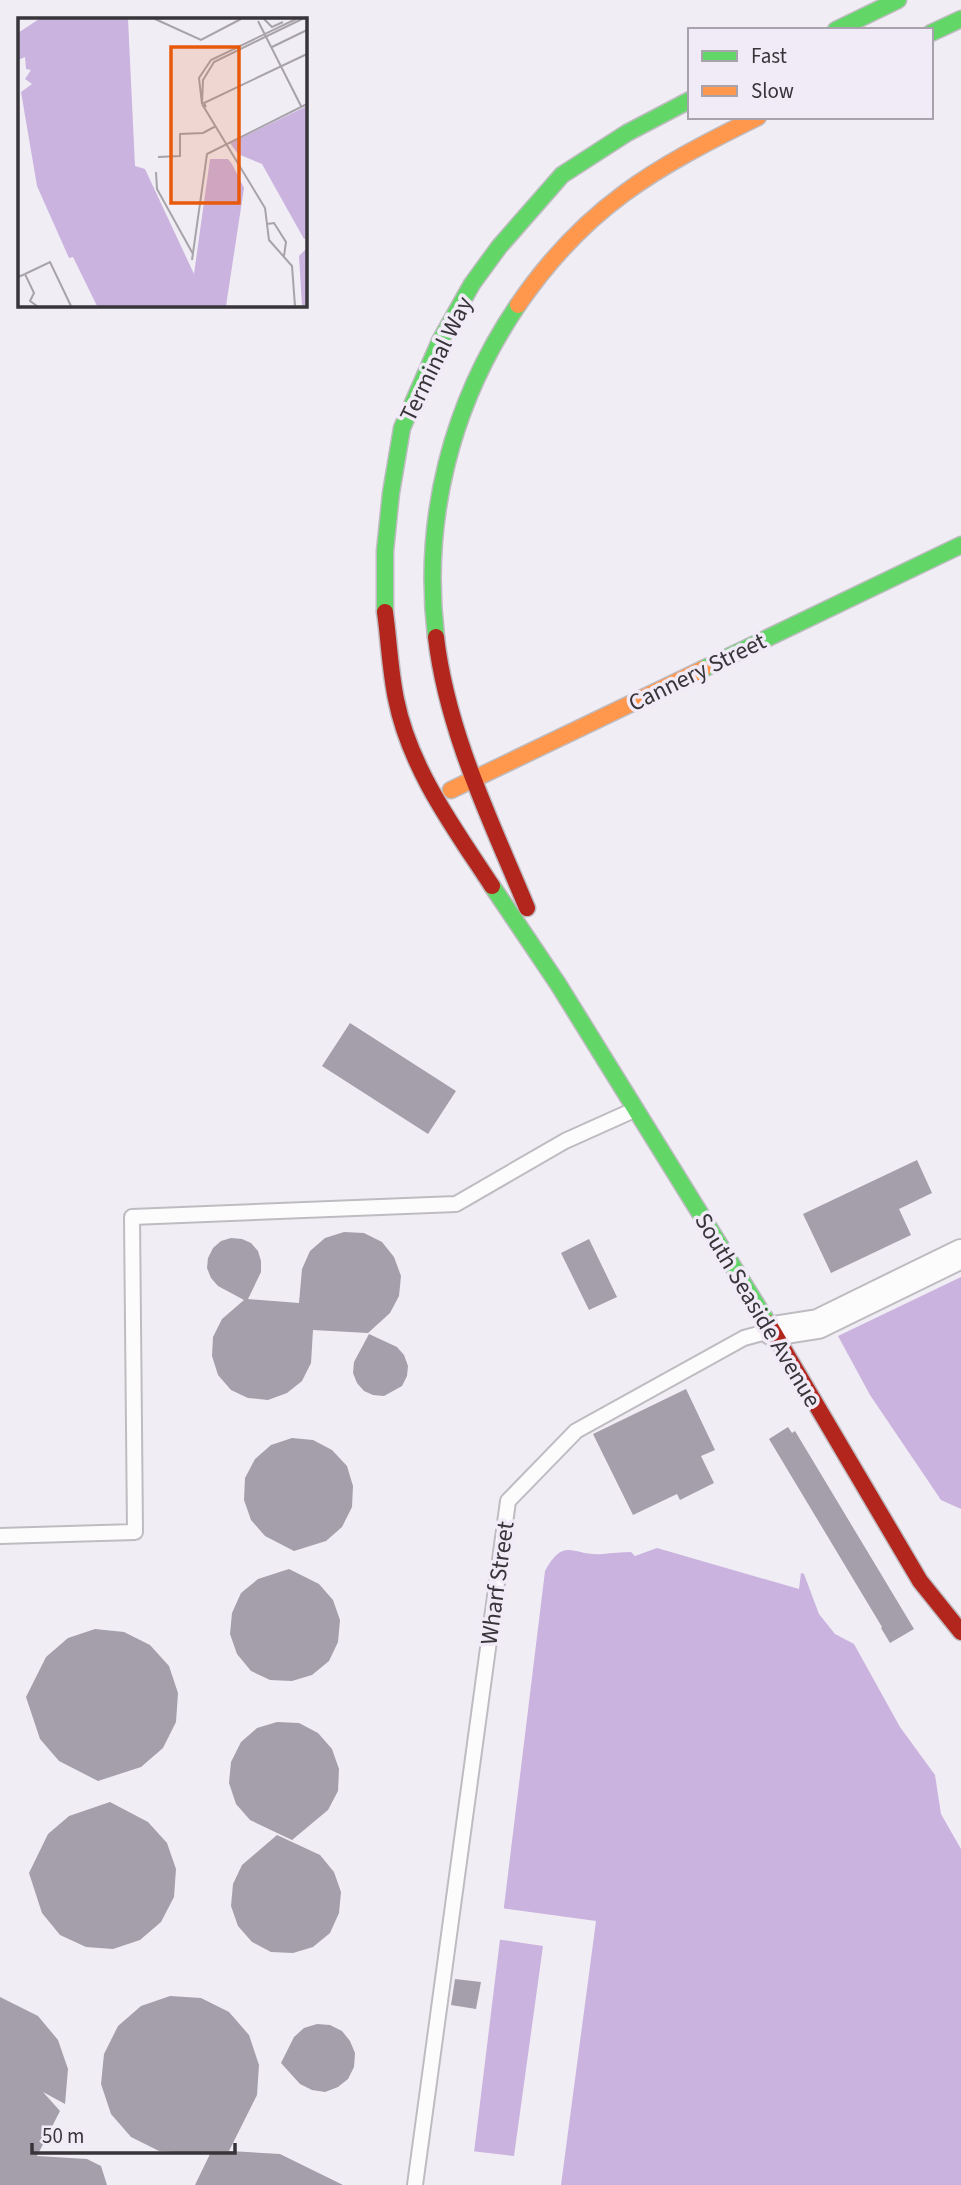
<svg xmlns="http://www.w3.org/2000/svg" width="961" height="2185" font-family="'Source Sans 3',sans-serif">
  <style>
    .water { fill: #cab3de }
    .pier { fill: #f1edf4 }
    .building { fill: #a59eab }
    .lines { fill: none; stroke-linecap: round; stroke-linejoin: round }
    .lane-casing { stroke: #bebcc1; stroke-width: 18 }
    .street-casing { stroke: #bebcc1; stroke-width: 32 }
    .fast-casing { stroke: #bebcc1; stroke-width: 19 }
    .slow-casing { stroke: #bebcc1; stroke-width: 19 }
    .jam-casing { stroke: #bebcc1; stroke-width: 19 }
    .lane { stroke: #fdfcfd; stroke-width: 14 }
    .street { stroke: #fdfcfd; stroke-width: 28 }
    .fast { stroke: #63d668; stroke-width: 16 }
    .slow { stroke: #ff974d; stroke-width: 16 }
    .jam { stroke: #b3261e; stroke-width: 16 }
    .labels { text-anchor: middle; stroke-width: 7; stroke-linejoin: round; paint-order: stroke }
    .street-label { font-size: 24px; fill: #373539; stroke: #f1eaf7 }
    .inset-river { fill: none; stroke: #cab3de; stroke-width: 3.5 }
    .inset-road { fill: none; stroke: #a7a3a9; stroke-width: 2 }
    .view { fill: #e8590c; fill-opacity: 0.15; stroke: #e8590c; stroke-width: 3.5 }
    .inset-edge { fill: none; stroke: #373539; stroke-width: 3.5 }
  </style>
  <rect width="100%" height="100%" fill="#f1edf4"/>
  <path class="water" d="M 961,1277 L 961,1509 L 941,1500 L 870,1395 L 838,1336 Z
    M 657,1548 L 799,1589 L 801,1573 L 804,1574 L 819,1614 L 835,1634 L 854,1644 L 900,1727 L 935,1775 L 941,1814 L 961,1849 L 961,2185 L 470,2185 L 545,1571 C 565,1535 573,1557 603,1554 C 612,1553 621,1552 631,1552 L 635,1556 Z"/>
  <path class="pier" d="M 500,1908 L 596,1921 L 561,2185 L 466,2185 L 471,2151 L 514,2156 L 543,1946 L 496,1939 Z"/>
  <path class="building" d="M 350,1023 L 456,1091 L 428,1134 L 322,1066 Z
    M 917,1160 L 932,1193 L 899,1209 L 911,1235 L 831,1273 L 803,1214 Z
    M 344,1232 L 364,1233 L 382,1242 L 394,1257 L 401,1276 L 399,1296 L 390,1313 L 368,1333 L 313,1330 L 311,1363 L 302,1381 L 287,1393 L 268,1400 L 248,1398 L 231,1390 L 218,1375 L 212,1356 L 213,1337 L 222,1319 L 244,1300 L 218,1286 L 211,1278 L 207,1268 L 208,1258 L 213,1248 L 221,1241 L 231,1238 L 242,1239 L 251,1243 L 258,1251 L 261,1261 L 261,1272 L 248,1299 L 299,1303 L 302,1269 L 310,1251 L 325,1238 Z
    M 589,1239 L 617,1297 L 589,1310 L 561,1253 Z
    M 369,1334 L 397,1347 L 404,1355 L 408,1366 L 407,1376 L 402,1386 L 384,1396 L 373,1395 L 364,1391 L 357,1383 L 353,1373 L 354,1362 Z
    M 686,1389 L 715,1450 L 701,1456 L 714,1483 L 680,1500 L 677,1494 L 633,1515 L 593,1434 Z
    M 788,1427 L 792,1433 L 795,1431 L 914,1629 L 890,1643 L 881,1628 L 882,1627 L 769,1439 Z
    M 292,1438 L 313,1440 L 332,1450 L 347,1466 L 353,1486 L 352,1507 L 342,1527 L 326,1541 L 294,1551 L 265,1536 L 251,1520 L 244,1500 L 245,1478 L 255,1459 L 271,1445 Z
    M 289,1569 L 319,1584 L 333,1600 L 340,1620 L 338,1642 L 329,1661 L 312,1675 L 292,1681 L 270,1680 L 251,1671 L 237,1654 L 230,1634 L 232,1613 L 241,1593 L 258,1579 Z
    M 95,1629 L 124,1632 L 150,1645 L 169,1666 L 178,1693 L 176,1722 L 163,1748 L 141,1767 L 98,1781 L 59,1761 L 40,1739 L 26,1697 L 46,1657 L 68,1638 Z
    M 277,1722 L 299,1723 L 318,1733 L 332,1749 L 339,1769 L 338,1791 L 328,1810 L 292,1840 L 250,1820 L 236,1804 L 229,1783 L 231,1762 L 241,1742 L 257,1728 Z
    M 110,1802 L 148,1822 L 167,1843 L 176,1869 L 174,1897 L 161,1922 L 140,1940 L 113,1949 L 86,1947 L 60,1935 L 42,1913 L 29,1873 L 48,1834 L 69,1816 Z
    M 277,1835 L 320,1855 L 334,1872 L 341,1892 L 339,1913 L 330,1933 L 313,1947 L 293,1953 L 271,1952 L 252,1942 L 238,1926 L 231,1906 L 233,1884 L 242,1865 Z
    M 455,1979 L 481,1982 L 476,2009 L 451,2005 Z
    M 170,1996 L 201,1998 L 229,2012 L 249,2035 L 259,2065 L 257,2095 L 229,2151 L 280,2154 L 343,2185 L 195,2185 L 210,2154 L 159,2151 L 131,2137 L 111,2114 L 101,2084 L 104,2054 L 118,2026 L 141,2006 Z
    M 0,1997 L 38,2016 L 58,2040 L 68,2069 L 65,2104 L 43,2092 L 60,2111 L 37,2156 L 87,2159 L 101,2166 L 107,2185 L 0,2185 Z
    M 317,2024 L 330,2025 L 342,2031 L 350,2041 L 355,2053 L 354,2067 L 348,2079 L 338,2087 L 325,2092 L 312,2090 L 300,2084 L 281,2063 L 294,2037 L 304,2028 Z"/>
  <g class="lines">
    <defs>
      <path id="lane" d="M 0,1536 L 135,1532 L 132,1217 L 456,1204 L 565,1141 L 634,1110
        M 415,2185 L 508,1501 L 576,1431 L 744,1338 L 770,1331"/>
      <path id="street" d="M 773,1331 L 818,1324 L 961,1254"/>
      <path id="fast" d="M 836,30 L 898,0
        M 931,33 L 961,19
        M 385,612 L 385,551 L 391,493 L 402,428 L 440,341 L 472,284 L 499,247 L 562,175 L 627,133 L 690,100
        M 436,637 C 422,519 451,404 518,305
        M 703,669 L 961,545
        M 492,886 L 558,984 L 768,1323"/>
      <path id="slow" d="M 518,305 C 585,207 654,168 758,117
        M 451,790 L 703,669"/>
      <path id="jam" d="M 385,612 C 389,641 390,670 396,699 C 410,769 454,828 492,886
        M 436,637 C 447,732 491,821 527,908
        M 768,1323 L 920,1581 L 961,1632"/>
    </defs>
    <use href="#lane" class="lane-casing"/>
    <use href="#street" class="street-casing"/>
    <use href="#fast" class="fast-casing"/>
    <use href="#slow" class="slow-casing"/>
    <use href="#jam" class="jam-casing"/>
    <use href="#lane" class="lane"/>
    <use href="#street" class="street"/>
    <use href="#fast" class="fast"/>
    <use href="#slow" class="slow"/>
    <use href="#jam" class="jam"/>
  </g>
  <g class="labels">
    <g class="street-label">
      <text transform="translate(436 359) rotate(-64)" y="8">Terminal Way</text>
      <text transform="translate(697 672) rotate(-26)" y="8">Cannery Street</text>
      <text transform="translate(758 1310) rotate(59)" y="8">South Seaside Avenue</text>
      <text transform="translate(497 1583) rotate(-82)" y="8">Wharf Street</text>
    </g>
  </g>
  <g transform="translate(18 18)">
    <rect width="289" height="289" fill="#f1edf4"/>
    <path d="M 21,1 L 110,1 L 117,148 L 127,151 L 176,256 L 192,141 L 210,141 L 214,146 L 226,170 L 208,288 L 79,288 L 55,239 L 51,240 L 19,168 L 3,74 L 14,66 L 7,61 L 13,52 L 8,51 L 7,39 L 0,42 L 0,15 ZM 289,88 L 289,220 L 286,221 L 244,146 L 220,136 L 212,125 ZM 289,230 L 289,288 L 284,288 L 281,238 Z" fill="#cab3de"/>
    <path class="inset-river" d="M 61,1 L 51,62 L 70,176 L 124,288M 67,1 L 57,62 L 76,174 L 130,288"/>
    <path class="inset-road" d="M 137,1 L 183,22 L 223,1M 246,1 L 254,9 L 265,4M 278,1 L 193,42 L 181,60 L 184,86 L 185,62 L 196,44 L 284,1M 240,3 L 283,88M 254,29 L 289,12M 184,86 L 247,190 L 251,222 L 274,248 L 277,288M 188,89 L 186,85 L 289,36M 140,139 L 162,138 L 162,116 L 185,115 L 198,108M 138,154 L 139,171 L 175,236M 249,206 L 256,205 L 268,224 L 266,238M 174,242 L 189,136 L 289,86M 7,256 L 32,244 L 53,288M 0,259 L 7,256 L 16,275 L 12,283 L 19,288"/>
    <path class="view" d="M 153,29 L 221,29 L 221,185 L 153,185 Z"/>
    <rect width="289" height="289" class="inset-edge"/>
  </g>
  <rect x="688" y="28" width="245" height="91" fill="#f1eaf7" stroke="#a7a2ab" stroke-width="2"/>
  <rect x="702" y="51" width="35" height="10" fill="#63d668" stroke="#a7a2ab" stroke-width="2"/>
  <text x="751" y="63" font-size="21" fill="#373539">Fast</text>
  <rect x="702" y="86" width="35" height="10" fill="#ff974d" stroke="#a7a2ab" stroke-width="2"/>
  <text x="751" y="98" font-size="21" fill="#373539">Slow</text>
  <path d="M32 2143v10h203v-10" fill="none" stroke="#373539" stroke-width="3.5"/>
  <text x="42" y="2143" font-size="21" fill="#373539" stroke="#f1eaf7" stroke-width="5" paint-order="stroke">50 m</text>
</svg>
